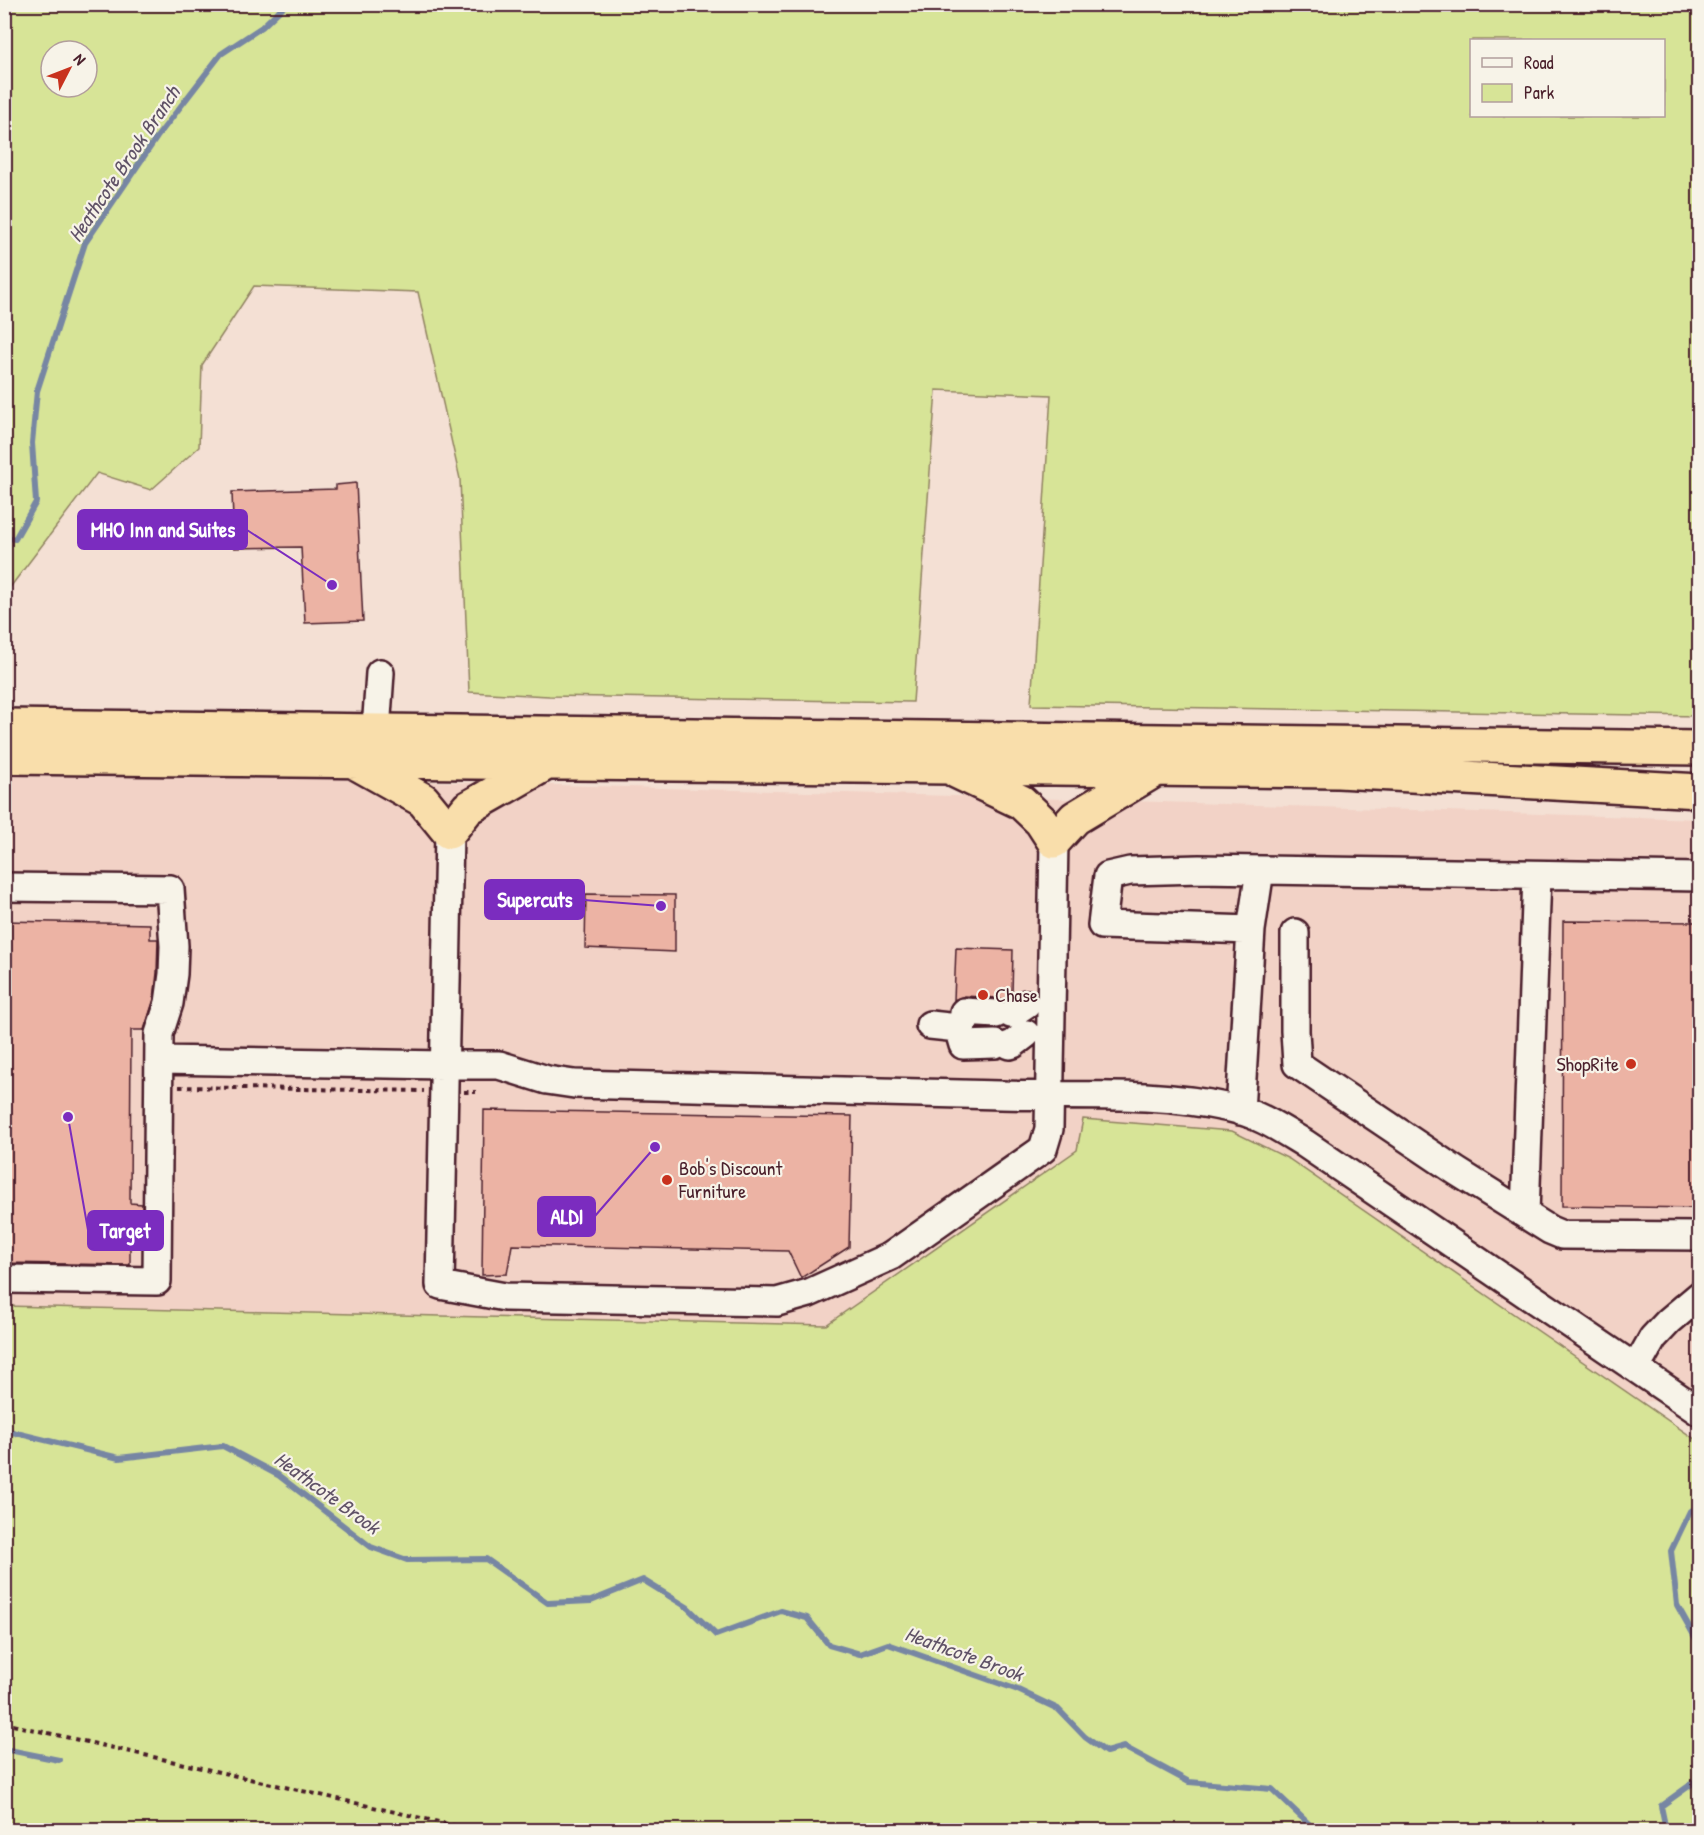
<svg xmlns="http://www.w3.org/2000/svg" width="1704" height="1835" font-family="'Patrick Hand',sans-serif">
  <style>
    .built { fill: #f2d2c6 }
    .green { fill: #d7e497; stroke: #908261; stroke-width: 1.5; fill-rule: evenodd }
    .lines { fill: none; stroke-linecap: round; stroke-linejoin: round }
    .stream { stroke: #7786a3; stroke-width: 6 }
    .building { fill: #ecb3a4; stroke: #4a1f2b; stroke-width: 1.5 }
    .minor-casing { stroke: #4a1f2b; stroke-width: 32 }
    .highway-casing { stroke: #4a1f2b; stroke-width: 38 }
    .path { stroke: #4a1f2b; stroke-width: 4; stroke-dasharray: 4.5 4.5; stroke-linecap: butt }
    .minor { stroke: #f7f3e8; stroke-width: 27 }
    .highway { stroke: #f9deab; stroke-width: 33 }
    .poi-dot { fill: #c8321e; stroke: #f7f3e8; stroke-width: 2 }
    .labels { text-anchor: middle; stroke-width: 4.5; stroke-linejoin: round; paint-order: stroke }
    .poi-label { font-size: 20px; fill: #4a1f2b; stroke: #f7f3e8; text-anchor: start }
    .water-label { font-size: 21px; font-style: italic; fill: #605267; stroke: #f7f3e8 }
    .leader { fill: none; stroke: #7b2cbf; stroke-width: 2 }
    .callout-dot { fill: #7b2cbf; stroke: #f7f3e8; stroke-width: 2 }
    .callout { fill: #7b2cbf; stroke: #7b2cbf; stroke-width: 2 }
    .callout-label { font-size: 21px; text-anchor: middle; font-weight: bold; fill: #fff }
  </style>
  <rect width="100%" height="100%" fill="#f4e0d4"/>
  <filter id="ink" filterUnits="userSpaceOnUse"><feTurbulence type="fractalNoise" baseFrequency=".0167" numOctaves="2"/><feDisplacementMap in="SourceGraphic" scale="12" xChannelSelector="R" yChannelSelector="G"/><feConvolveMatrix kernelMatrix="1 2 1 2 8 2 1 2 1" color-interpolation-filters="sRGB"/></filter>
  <g filter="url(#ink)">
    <path class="built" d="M 5,770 L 1066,799 L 1699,819 L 1699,1397 L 1642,1402 L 1289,1159 L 1232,1131 L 1083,1120 L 1078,1150 L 826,1325 L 5,1306 Z"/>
    <path class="green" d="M 5,4 L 1699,5 L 1699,716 L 1031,705 L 1051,395 L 936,390 L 913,702 L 549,696 L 469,692 L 460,479 L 418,292 L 254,286 L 202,365 L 199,447 L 151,490 L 97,473 L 5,594 ZM 1472,40 L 1664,40 L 1664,116 L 1472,116 ZM 51,51 L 87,51 L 87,87 L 51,87 Z
      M 1083,1119 L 1232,1131 L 1289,1159 L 1699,1442 L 1699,1830 L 5,1830 L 5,1306 L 826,1325 L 1077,1150 Z"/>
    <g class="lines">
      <path class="stream" d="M 4,537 L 15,539 L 36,502 L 32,443 L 37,391 L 85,243 L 157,137 L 221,54 L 262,27 L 286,4
        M 4,1430 L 119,1458 L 223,1446 L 278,1475 L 371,1547 L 407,1560 L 486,1559 L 548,1603 L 591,1601 L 643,1580 L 687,1607 L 716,1635 L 781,1611 L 807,1618 L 829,1645 L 860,1654 L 888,1644 L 1018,1690 L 1058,1709 L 1085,1737 L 1106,1752 L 1124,1747 L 1189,1782 L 1272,1789 L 1315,1830
        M 1700,1508 L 1690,1511 L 1671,1551 L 1677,1605 L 1700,1646
        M 4,1749 L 59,1760
        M 1666,1830 L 1661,1806 L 1700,1778"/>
    </g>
    <path class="building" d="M 356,483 L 363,621 L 305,623 L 301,547 L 234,548 L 232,492 L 336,489 L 336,485 Z
      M 586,894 L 675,895 L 675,952 L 585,948 Z
      M 4,921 L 150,924 L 150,939 L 158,939 L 157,973 L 154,999 L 144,1030 L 131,1030 L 130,1203 L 142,1204 L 142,1247 L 130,1246 L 130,1265 L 4,1263 Z
      M 1563,921 L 1700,922 L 1700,1208 L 1562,1206 Z
      M 956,948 L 1013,950 L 1012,995 L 1003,1000 L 997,998 L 965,996 L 954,1000 Z
      M 484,1110 L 852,1116 L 849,1247 L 801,1278 L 788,1251 L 512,1245 L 507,1274 L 482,1275 Z"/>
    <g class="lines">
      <defs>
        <path id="minor" d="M 376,731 L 380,673
          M 449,832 L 440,1285 L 505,1297 L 777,1302 L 809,1293 L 891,1256 L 1043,1149 L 1049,1129 L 1054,841
          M 4,887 L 170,889 L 174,946 L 173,974 L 169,1003 L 159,1034 L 157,1281 L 4,1279
          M 1251,930 L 1102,925 L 1108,876 L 1130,871 L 1199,869 L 1700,877
          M 1295,933 L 1295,1031 L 1297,1064 L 1456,1171 L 1550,1230 L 1562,1235 L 1700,1236
          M 1011,1014 L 1026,1004
          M 964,1022 L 964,1012 L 996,1014
          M 930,1025 L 958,1028 L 963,1045 L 995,1044
          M 1010,1045 L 1013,1044 L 1026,1034
          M 159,1060 L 443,1065 L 499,1065 L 547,1080 L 574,1084 C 716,1087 858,1091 1000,1095 C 1077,1097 1155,1091 1230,1108 C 1257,1113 1281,1129 1304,1143 L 1700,1412
          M 1240,1111 L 1251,930 L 1260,870
          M 1525,1214 L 1537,875
          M 1636,1368 L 1653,1338 L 1669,1321 L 1700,1295"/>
        <path id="highway" d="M 4,726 L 1700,748
          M 4,757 L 1338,771 L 1700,791
          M 355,762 L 423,800 L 449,832 L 468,808 L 545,764
          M 956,771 L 1021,802 L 1041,821 L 1054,841 L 1075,818 L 1155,770"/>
      </defs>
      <use href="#minor" class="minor-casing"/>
      <use href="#highway" class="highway-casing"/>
      <path class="path" d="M 179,1087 L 424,1091
        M 464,1092 L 476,1092
        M 4,1723 L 474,1830"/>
      <use href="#minor" class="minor"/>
      <use href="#highway" class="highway"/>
    </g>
  </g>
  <g class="poi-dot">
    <circle cx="983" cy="995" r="6"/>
    <circle cx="1631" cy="1064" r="6"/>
    <circle cx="667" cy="1180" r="6"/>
  </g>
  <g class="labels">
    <g class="poi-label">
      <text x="995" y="1002">Chase</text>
      <text x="1619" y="1071" text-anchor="end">ShopRite</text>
      <text x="679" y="1175">Bob's Discount<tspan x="679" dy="23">Furniture</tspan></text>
    </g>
    <g class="water-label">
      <text transform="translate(124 164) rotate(-56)" y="7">Heathcote Brook Branch</text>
      <text transform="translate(327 1493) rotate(36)" y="7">Heathcote Brook</text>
      <text transform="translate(964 1654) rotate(20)" y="7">Heathcote Brook</text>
    </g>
  </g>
  <path class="leader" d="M332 585L247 530M661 906L584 900M655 1147L595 1216M68 1117L88 1230"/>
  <g class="callout-dot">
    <circle cx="332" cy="585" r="6"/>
    <circle cx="661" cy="906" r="6"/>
    <circle cx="655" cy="1147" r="6"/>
    <circle cx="68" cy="1117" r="6"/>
  </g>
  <g class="callout">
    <rect x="78" y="510" width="169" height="39" rx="6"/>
    <rect x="485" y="880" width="99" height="39" rx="6"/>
    <rect x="538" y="1197" width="57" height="39" rx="6"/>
    <rect x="88" y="1211" width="75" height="39" rx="6"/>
  </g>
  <g class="callout-label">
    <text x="163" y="537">MHO Inn and Suites</text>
    <text x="535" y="907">Supercuts</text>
    <text x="567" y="1224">ALDI</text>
    <text x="125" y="1238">Target</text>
  </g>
  <rect width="1704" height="1835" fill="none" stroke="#f7f3e8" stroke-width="24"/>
  <rect x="12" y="12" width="1680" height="1811" fill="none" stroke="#4a1f2b" stroke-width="2" filter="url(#ink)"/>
  <rect x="1470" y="39" width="195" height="78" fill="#f7f3e8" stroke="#b29e9c" stroke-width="1.5"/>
  <rect x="1482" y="58" width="30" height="9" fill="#f7f3e8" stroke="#b29e9c" stroke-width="1.5"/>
  <text x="1524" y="69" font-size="18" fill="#4a1f2b">Road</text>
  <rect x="1482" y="84" width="30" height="18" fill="#d7e497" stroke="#b29e9c" stroke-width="1.5"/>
  <text x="1524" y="99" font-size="18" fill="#4a1f2b">Park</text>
  <g transform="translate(69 69) rotate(48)"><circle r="28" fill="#f7f3e8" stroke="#b29e9c" stroke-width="1.5"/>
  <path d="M0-4.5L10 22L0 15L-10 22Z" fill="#c8321e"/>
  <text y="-9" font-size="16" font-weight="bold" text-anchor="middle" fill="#4a1f2b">N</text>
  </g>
</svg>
